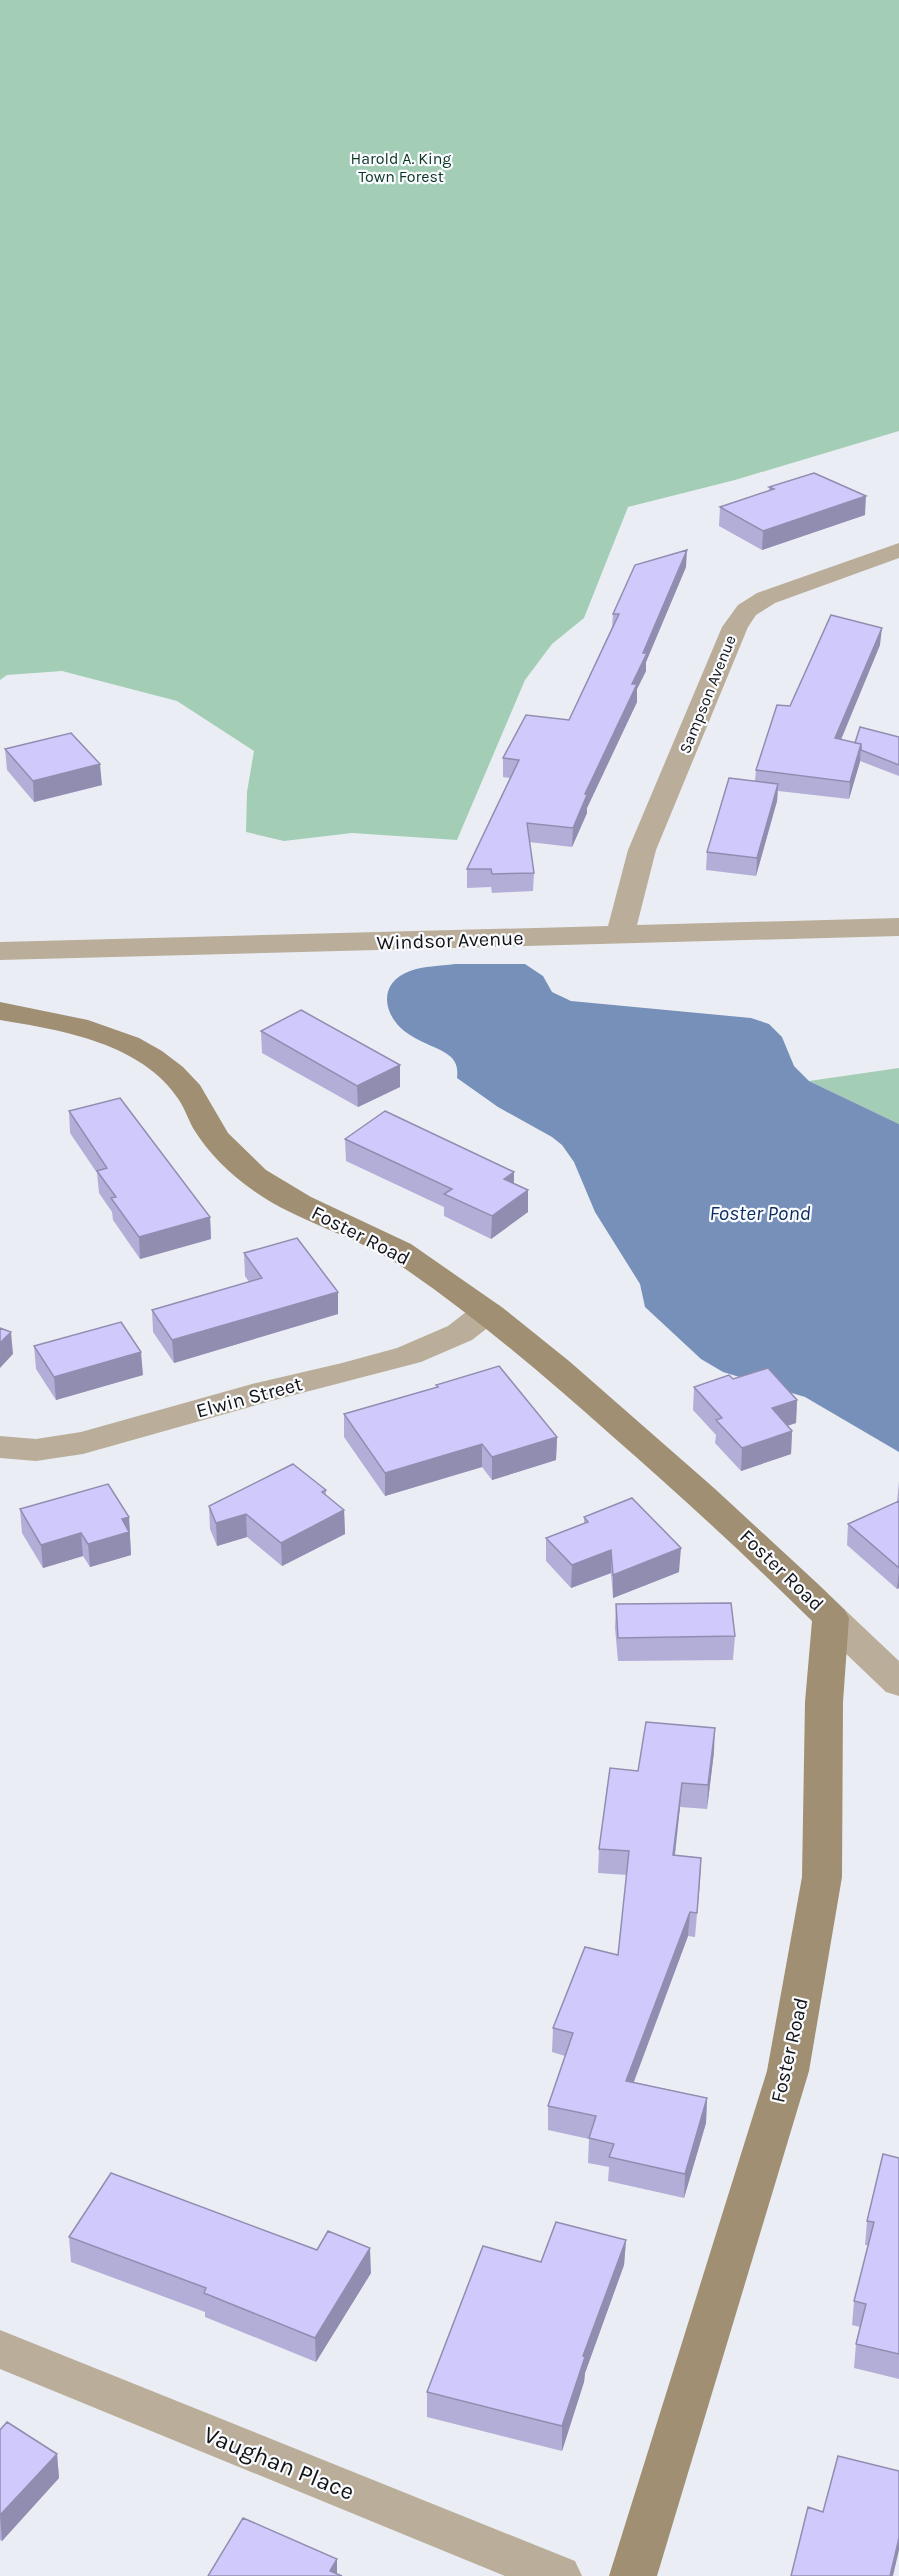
<svg xmlns="http://www.w3.org/2000/svg" width="899" height="2576" font-family="Karla,sans-serif">
  <style>
    .green { fill: #a3ceb5 }
    .water { fill: #7790b9 }
    .lines { fill: none; stroke-linecap: round; stroke-linejoin: round }
    .street { fill: #baae9a; fill-rule: evenodd }
    .secondary { fill: #a08f72; fill-rule: evenodd }
    .wall { fill: #b2aed8 }
    .shaded-wall { fill: #918db0 }
    .building { fill: #cfcafb; stroke: #918db0; stroke-width: 1.5 }
    .labels { text-anchor: middle; stroke-width: 4.5; stroke-linejoin: round; paint-order: stroke }
    .far-park-label { font-size: 16px; fill: #0b3622; stroke: #f9fbff }
    .far-street-label { font-size: 16px; fill: #121315; stroke: #f9fbff }
    .street-label { font-size: 20px; fill: #121315; stroke: #f9fbff }
    .water-label { font-size: 21px; font-style: italic; fill: #0c2c5e; stroke: #f9fbff }
    .near-street-label { font-size: 24px; fill: #121315; stroke: #f9fbff }
  </style>
  <rect width="100%" height="100%" fill="#eaeef4"/>
  <path class="green" d="M 0,0 L 899,0 L 899,431 L 735,480 L 628,507 L 584,618 L 552,644 L 525,680 L 457,840 L 352,833 L 284,841 L 246,832 L 247,792 L 254,751 L 177,701 L 62,671 L 7,675 L 0,680 Z
    M 899,1068 L 899,1124 L 809,1081 Z"/>
  <path class="water" d="M 455,964 L 525,964 L 543,976 L 552,992 L 571,1001 L 751,1018 L 769,1024 L 782,1037 L 794,1066 L 809,1081 L 899,1124 L 899,1452 L 805,1397 L 723,1372 L 701,1359 L 645,1307 L 640,1284 L 595,1212 L 574,1162 L 562,1145 L 552,1137 L 498,1107 L 457,1078 C 458,1070 457,1063 451,1057 C 439,1047 423,1044 410,1035 C 384,1019 375,984 410,971 C 424,966 440,966 455,964 Z"/>
  <g class="lines">
    <path class="street" d="M 899,543 L 899,558 L 775,603 L 756,615 L 748,627 L 656,850 L 637,925 L 899,918 L 899,936 L 0,960 L 0,942 L 608,926 L 628,850 L 722,627 L 738,605 L 757,593 Z
      M 487,1302 L 499,1305 L 504,1312 L 499,1319 L 472,1340 L 421,1362 L 271,1401 L 83,1454 L 36,1461 L 0,1458 L 0,1436 L 36,1439 L 81,1432 L 252,1384 L 342,1363 L 397,1348 L 448,1326 L 475,1305 Z
      M 831,1606 L 844,1609 L 899,1661 L 899,1696 L 886,1692 L 818,1627 L 813,1618 L 818,1609 Z
      M 0,2330 L 575,2561 L 582,2576 L 505,2576 L 0,2369 Z"/>
    <path class="secondary" d="M 0,1002 L 88,1020 L 139,1038 L 162,1051 L 183,1067 L 200,1085 L 228,1133 L 266,1170 L 311,1197 L 411,1244 L 503,1308 L 569,1361 L 714,1488 L 818,1584 L 844,1609 L 849,1618 L 843,1702 L 842,1877 L 809,2071 L 657,2576 L 609,2576 L 767,2071 L 802,1877 L 805,1702 L 812,1621 C 747,1557 680,1495 611,1435 C 543,1375 476,1317 401,1266 C 355,1235 299,1223 254,1191 C 231,1175 208,1153 193,1128 C 188,1119 185,1109 179,1100 C 142,1043 61,1030 0,1020 Z"/>
  </g>
  <path class="wall" d="M 769,487 L 865,515 L 762,550 L 719,526 L 720,507 L 769,491 Z
    M 686,567 L 646,662 L 646,671 L 637,689 L 637,702 L 587,808 L 587,813 L 572,847 L 529,842 L 534,873 L 533,891 L 492,893 L 491,887 L 467,888 L 467,869 L 511,778 L 503,777 L 503,758 L 569,720 L 612,627 L 613,614 Z
    M 880,645 L 841,740 L 855,743 L 899,737 L 899,776 L 860,761 L 849,799 L 778,791 L 777,801 L 756,876 L 706,870 L 707,852 L 755,781 L 756,770 L 790,706 Z
    M 5,749 L 102,785 L 34,802 L 7,770 Z
    M 261,1031 L 400,1087 L 358,1107 L 262,1053 Z
    M 69,1111 L 210,1217 L 211,1239 L 140,1259 L 113,1220 L 112,1212 L 99,1193 L 97,1173 L 70,1133 Z
    M 345,1139 L 514,1183 L 528,1190 L 528,1212 L 491,1239 L 444,1216 L 444,1207 L 346,1161 Z
    M 244,1253 L 338,1292 L 338,1314 L 174,1363 L 153,1332 L 152,1310 L 249,1282 L 245,1276 Z
    M 34,1346 L 143,1375 L 56,1400 L 36,1369 Z
    M 733,1379 L 797,1400 L 796,1423 L 787,1426 L 792,1431 L 791,1454 L 741,1471 L 715,1443 L 716,1435 L 693,1410 L 694,1387 Z
    M 436,1385 L 557,1437 L 556,1460 L 492,1480 L 482,1467 L 385,1496 L 344,1437 L 344,1414 L 436,1387 Z
    M 899,1481 L 899,1588 L 897,1589 L 847,1545 L 848,1524 L 897,1502 Z
    M 326,1490 L 326,1495 L 344,1510 L 345,1534 L 282,1566 L 247,1537 L 217,1546 L 210,1529 L 209,1506 Z
    M 20,1509 L 129,1517 L 131,1555 L 90,1567 L 83,1556 L 43,1568 L 22,1533 Z
    M 584,1517 L 679,1572 L 613,1598 L 611,1573 L 571,1588 L 546,1561 L 546,1538 L 584,1523 Z
    M 616,1604 L 735,1636 L 733,1660 L 618,1661 L 615,1628 Z
    M 714,1752 L 707,1809 L 680,1807 L 675,1855 L 701,1858 L 695,1937 L 688,1936 L 634,2082 L 707,2098 L 706,2123 L 684,2198 L 608,2181 L 609,2167 L 588,2163 L 589,2139 L 548,2130 L 548,2106 L 565,2056 L 552,2052 L 553,2028 L 618,1955 L 627,1875 L 598,1873 L 599,1849 L 638,1771 Z
    M 899,2158 L 899,2379 L 854,2368 L 856,2344 L 860,2327 L 852,2325 L 854,2301 L 868,2245 L 865,2245 L 867,2221 Z
    M 69,2237 L 371,2273 L 316,2362 L 205,2317 L 205,2312 L 71,2262 Z
    M 626,2240 L 624,2265 L 585,2373 L 584,2382 L 562,2451 L 427,2417 L 427,2392 L 541,2262 Z
    M 0,2430 L 57,2454 L 59,2478 L 2,2541 L 0,2540 Z"/>
  <path class="shaded-wall" d="M 866,496 L 865,515 L 762,550 L 763,531 Z
    M 687,550 L 686,567 L 646,662 L 646,671 L 637,689 L 637,702 L 587,808 L 587,813 L 572,847 L 573,828 L 585,794 L 632,684 L 643,653 Z
    M 882,628 L 880,645 L 834,756 L 835,738 Z
    M 861,744 L 860,762 L 849,799 L 850,782 Z
    M 100,764 L 102,785 L 34,802 L 33,781 Z
    M 778,784 L 777,801 L 756,876 L 757,858 Z
    M 400,1065 L 400,1087 L 358,1107 L 357,1086 Z
    M 514,1172 L 514,1194 L 504,1179 Z
    M 528,1190 L 528,1212 L 491,1239 L 492,1216 Z
    M 210,1217 L 211,1239 L 140,1259 L 139,1237 Z
    M 338,1292 L 338,1314 L 174,1363 L 172,1340 Z
    M 11,1332 L 13,1354 L 0,1368 L 0,1343 Z
    M 141,1352 L 143,1375 L 56,1400 L 54,1377 Z
    M 797,1400 L 796,1423 L 770,1431 L 772,1408 Z
    M 792,1431 L 791,1454 L 741,1471 L 742,1448 Z
    M 557,1437 L 556,1460 L 492,1480 L 492,1457 Z
    M 482,1444 L 482,1467 L 385,1496 L 385,1473 Z
    M 344,1510 L 345,1534 L 282,1566 L 281,1543 Z
    M 246,1514 L 247,1537 L 217,1546 L 216,1523 Z
    M 129,1517 L 131,1555 L 90,1567 L 88,1544 L 122,1519 Z
    M 81,1533 L 83,1556 L 43,1568 L 41,1545 Z
    M 681,1548 L 679,1572 L 613,1598 L 613,1575 Z
    M 611,1550 L 611,1573 L 571,1588 L 572,1565 Z
    M 899,1568 L 899,1588 L 897,1589 Z
    M 715,1728 L 714,1752 L 707,1809 L 708,1785 Z
    M 682,1783 L 680,1807 L 672,1879 L 673,1855 Z
    M 701,1858 L 700,1882 L 695,1937 L 697,1913 Z
    M 690,1912 L 688,1936 L 625,2105 L 626,2081 Z
    M 707,2098 L 706,2123 L 684,2198 L 685,2174 Z
    M 626,2240 L 624,2265 L 585,2373 L 584,2382 L 562,2451 L 562,2426 L 583,2356 Z
    M 370,2248 L 371,2273 L 316,2362 L 315,2338 Z
    M 57,2454 L 59,2478 L 2,2541 L 0,2515 Z
    M 899,2538 L 899,2550 L 893,2576 L 890,2576 Z
    M 337,2559 L 337,2576 L 330,2571 Z"/>
  <path class="building" d="M 814,473 L 866,496 L 763,531 L 720,507 L 774,489 L 769,487 Z
    M 687,550 L 643,653 L 647,653 L 632,684 L 637,684 L 585,794 L 587,795 L 573,828 L 527,823 L 534,873 L 492,874 L 491,869 L 467,869 L 519,760 L 503,758 L 526,715 L 569,720 L 619,614 L 613,614 L 635,565 Z
    M 831,615 L 882,628 L 835,738 L 861,744 L 850,782 L 756,770 L 777,705 L 790,706 Z
    M 860,727 L 899,737 L 899,765 L 861,750 L 861,744 L 855,743 Z
    M 71,733 L 100,764 L 33,781 L 5,749 Z
    M 729,778 L 778,784 L 757,858 L 707,852 Z
    M 301,1010 L 400,1065 L 357,1086 L 261,1031 Z
    M 120,1098 L 210,1217 L 139,1237 L 111,1198 L 116,1197 L 97,1171 L 107,1168 L 69,1111 Z
    M 385,1111 L 514,1172 L 504,1179 L 528,1190 L 492,1216 L 444,1194 L 452,1189 L 345,1139 Z
    M 297,1238 L 338,1292 L 172,1340 L 152,1310 L 262,1278 L 244,1253 Z
    M 121,1322 L 141,1352 L 54,1377 L 34,1346 Z
    M 0,1328 L 11,1332 L 0,1343 Z
    M 499,1366 L 557,1437 L 492,1457 L 482,1444 L 385,1473 L 344,1414 L 438,1387 L 436,1385 Z
    M 768,1368 L 797,1400 L 772,1408 L 792,1431 L 742,1448 L 716,1420 L 722,1418 L 694,1387 L 729,1375 L 733,1379 Z
    M 293,1464 L 326,1490 L 322,1492 L 344,1510 L 281,1543 L 246,1514 L 216,1523 L 209,1506 Z
    M 108,1484 L 129,1517 L 122,1519 L 129,1532 L 88,1544 L 81,1533 L 41,1545 L 20,1509 Z
    M 632,1498 L 681,1548 L 613,1575 L 611,1550 L 572,1565 L 546,1538 L 588,1522 L 584,1517 Z
    M 899,1501 L 899,1568 L 848,1524 Z
    M 731,1603 L 735,1636 L 618,1638 L 616,1604 Z
    M 646,1722 L 715,1728 L 708,1785 L 682,1783 L 673,1855 L 701,1858 L 697,1913 L 690,1912 L 626,2081 L 707,2098 L 685,2174 L 609,2157 L 614,2144 L 589,2138 L 596,2116 L 548,2106 L 573,2033 L 553,2028 L 585,1947 L 618,1955 L 629,1851 L 599,1849 L 610,1768 L 638,1771 Z
    M 883,2154 L 899,2158 L 899,2354 L 856,2344 L 866,2304 L 854,2301 L 874,2222 L 867,2221 Z
    M 111,2173 L 317,2250 L 328,2231 L 370,2248 L 315,2338 L 204,2293 L 206,2288 L 69,2237 Z
    M 556,2222 L 626,2240 L 583,2356 L 585,2357 L 562,2426 L 427,2392 L 483,2246 L 541,2262 Z
    M 7,2422 L 57,2454 L 0,2515 L 0,2430 Z
    M 838,2456 L 899,2471 L 899,2538 L 890,2576 L 791,2576 L 808,2507 L 823,2512 Z
    M 243,2518 L 337,2559 L 330,2571 L 342,2576 L 208,2576 Z"/>
  <g class="labels">
    <g class="far-park-label">
      <text x="401" y="164">Harold A. King<tspan x="401" dy="18">Town Forest</tspan></text>
    </g>
    <g class="far-street-label">
      <text transform="translate(707 694) rotate(-68)" y="6">Sampson Avenue</text>
    </g>
    <g class="street-label">
      <text transform="translate(450 940) rotate(-2)" y="7">Windsor Avenue</text>
      <text transform="translate(361 1235) rotate(27)" y="7">Foster Road</text>
      <text transform="translate(249 1397) rotate(-15)" y="7">Elwin Street</text>
      <text transform="translate(782 1570) rotate(44)" y="7">Foster Road</text>
      <text transform="translate(789 2050) rotate(-77)" y="7">Foster Road</text>
    </g>
    <g class="water-label">
      <text x="760" y="1220">Foster Pond</text>
    </g>
    <g class="near-street-label">
      <text transform="translate(279 2463) rotate(22)" y="8">Vaughan Place</text>
    </g>
  </g>
</svg>
